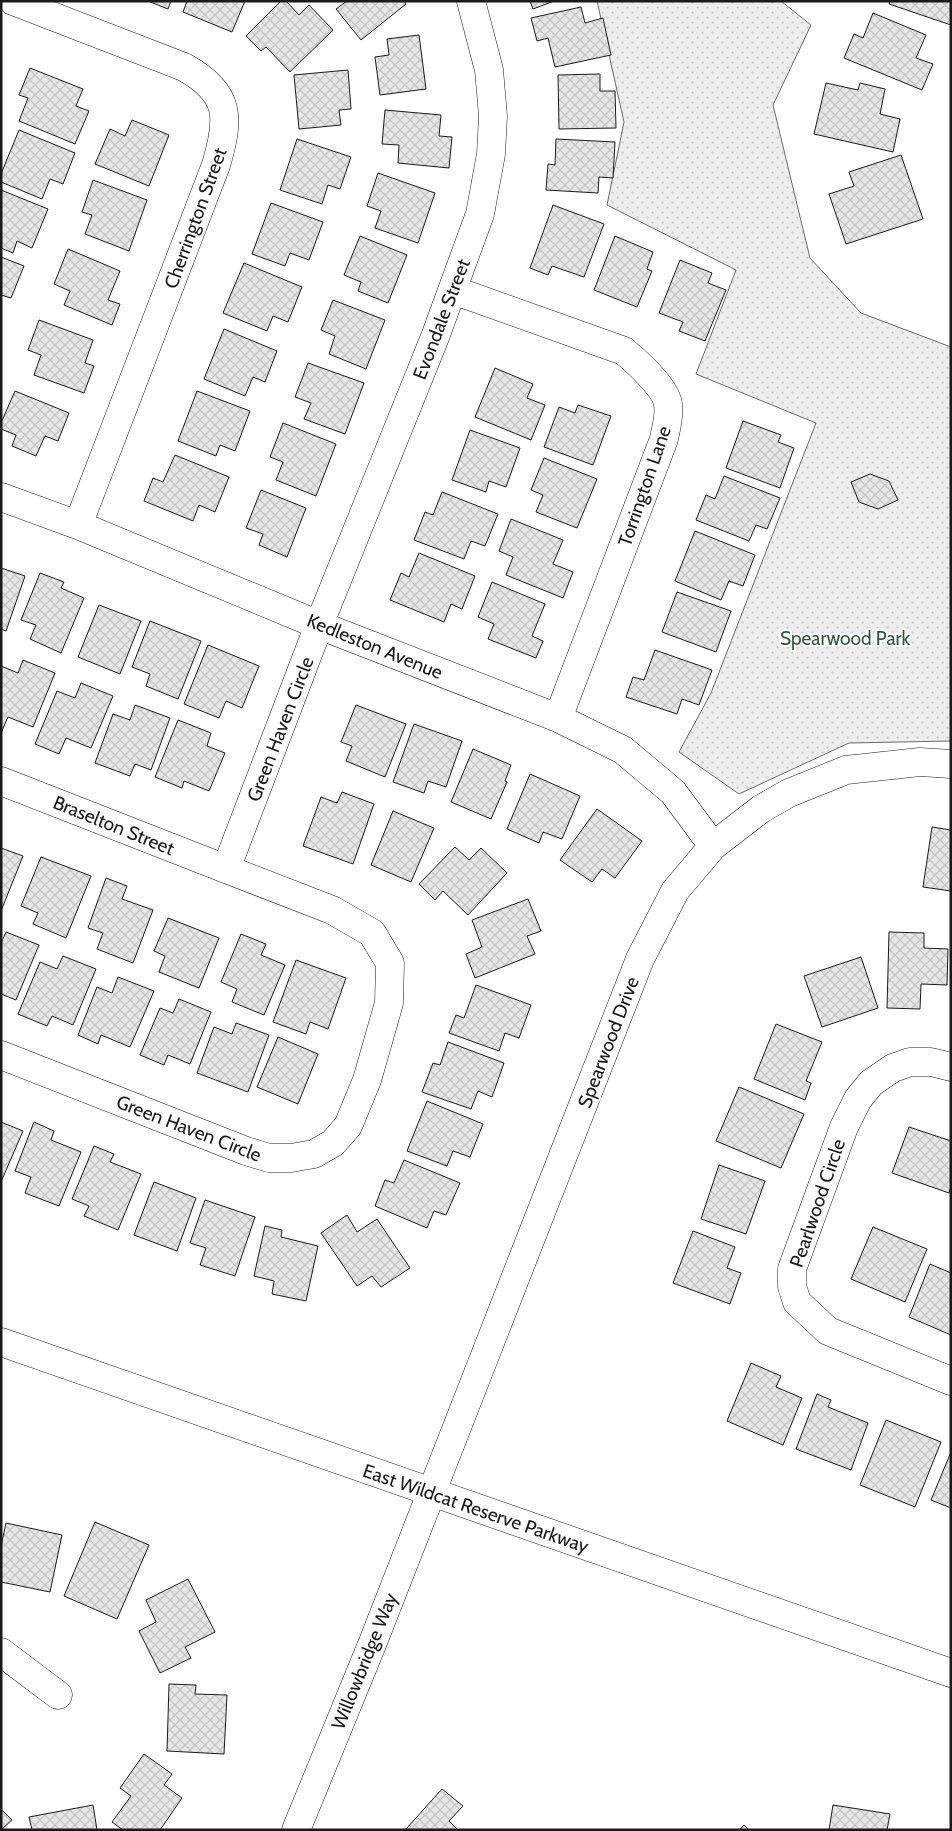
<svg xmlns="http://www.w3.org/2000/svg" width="952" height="1831" font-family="Cabin,sans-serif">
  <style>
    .grass { fill: url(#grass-dots); stroke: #6a6a6a }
    .building { fill: url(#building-cross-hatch); stroke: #1a1a1a }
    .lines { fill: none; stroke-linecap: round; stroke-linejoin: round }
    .street-casing { stroke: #1a1a1a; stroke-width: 29 }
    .secondary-casing { stroke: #1a1a1a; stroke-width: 29 }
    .street { stroke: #fff; stroke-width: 28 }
    .secondary { stroke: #fff; stroke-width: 28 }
    .labels { text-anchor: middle; stroke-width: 4; stroke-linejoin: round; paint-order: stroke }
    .street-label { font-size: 19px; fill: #1a1a1a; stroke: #fff }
    .park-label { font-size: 19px; fill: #2b5a34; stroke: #fff }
  </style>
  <defs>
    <pattern id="grass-dots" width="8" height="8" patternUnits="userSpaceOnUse" patternTransform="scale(1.25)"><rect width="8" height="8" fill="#ededed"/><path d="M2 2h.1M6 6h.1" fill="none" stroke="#cbcbcb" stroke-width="1.8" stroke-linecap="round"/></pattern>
    <pattern id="building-cross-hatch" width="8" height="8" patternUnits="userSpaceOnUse" patternTransform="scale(1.25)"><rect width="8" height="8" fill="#e6e6e6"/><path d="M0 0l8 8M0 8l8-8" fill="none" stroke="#c5c5c5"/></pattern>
  </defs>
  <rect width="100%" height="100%" fill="#fff"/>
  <path class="grass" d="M 597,1 L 781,1 L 811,25 L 773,105 L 810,258 L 861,313 L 951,347 L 951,741 L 849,743 L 739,794 L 679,752 L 711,693 L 816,423 L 696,374 L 736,270 L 607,205 L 624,122 Z"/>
  <path class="building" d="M 148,1 L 171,1 L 168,9 Z
    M 187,1 L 245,1 L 232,32 L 183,12 Z
    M 281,1 L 286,1 L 299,15 L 309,5 L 333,30 L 290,72 L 266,47 L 261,51 L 246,36 Z
    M 347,1 L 404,1 L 406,4 L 361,40 L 336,9 Z
    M 530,1 L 554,1 L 533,9 Z
    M 890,1 L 951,1 L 951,25 L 889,4 Z
    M 581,7 L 585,23 L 603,18 L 611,55 L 555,67 L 548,38 L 537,41 L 531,18 Z
    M 873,13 L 926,35 L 916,58 L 933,64 L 922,90 L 844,58 L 854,34 L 863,38 Z
    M 419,35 L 426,89 L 380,95 L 375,57 L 389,55 L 387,39 Z
    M 30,68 L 83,89 L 76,106 L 89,111 L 75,144 L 19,121 L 28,98 L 19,95 Z
    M 348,70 L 351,109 L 339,110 L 341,125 L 299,129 L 294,75 Z
    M 600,74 L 600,91 L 615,91 L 616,128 L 559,129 L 558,75 Z
    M 826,83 L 858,90 L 860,83 L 885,89 L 880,114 L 900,119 L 893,152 L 814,134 Z
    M 385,110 L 441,115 L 439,136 L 452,137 L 449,168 L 398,163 L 399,145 L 382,144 Z
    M 132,120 L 169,135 L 149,186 L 95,164 L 110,129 L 125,136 Z
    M 19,130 L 75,153 L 63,184 L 50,179 L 42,199 L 1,182 L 1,174 Z
    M 297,139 L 351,157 L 340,189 L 328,185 L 322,204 L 280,190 Z
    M 556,139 L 615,142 L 613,178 L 599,177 L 598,193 L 546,190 L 548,164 L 555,165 Z
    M 901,155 L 923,219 L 846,244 L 829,194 L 854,186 L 849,172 Z
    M 378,173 L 435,193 L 418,243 L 375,228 L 381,211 L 367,206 Z
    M 93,180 L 147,200 L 129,251 L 85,234 L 92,215 L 82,212 Z
    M 1,190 L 48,209 L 32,248 L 17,241 L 13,253 L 1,248 Z
    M 271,203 L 323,222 L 309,260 L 290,253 L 285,266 L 252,254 Z
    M 553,205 L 604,224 L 584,277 L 552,266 L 548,275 L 530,268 Z
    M 360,236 L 407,255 L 388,303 L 358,291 L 361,282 L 344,275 Z
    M 615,236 L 653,252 L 647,269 L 652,271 L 637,307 L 594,290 Z
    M 68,249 L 120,271 L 108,300 L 120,304 L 112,325 L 64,305 L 70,291 L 54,284 Z
    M 1,257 L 24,266 L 11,298 L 1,295 Z
    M 680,260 L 712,273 L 708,283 L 726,290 L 705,341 L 679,331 L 683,322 L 659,313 Z
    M 244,263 L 302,287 L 288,322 L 273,316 L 267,331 L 223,313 Z
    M 333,300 L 385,320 L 366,369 L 329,354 L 335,336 L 321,330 Z
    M 39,320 L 93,340 L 85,363 L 94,366 L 84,393 L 34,375 L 41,355 L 28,350 Z
    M 224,329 L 277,351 L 265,382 L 253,377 L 245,396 L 204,379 Z
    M 308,363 L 364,383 L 345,434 L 304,419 L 311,403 L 295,397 Z
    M 495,368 L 533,384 L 527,398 L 545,405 L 531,440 L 475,417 Z
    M 15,391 L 69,413 L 58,441 L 45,436 L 36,456 L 12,446 L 16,435 L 1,429 L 1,423 Z
    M 197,391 L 250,411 L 235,451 L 220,445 L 216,456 L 178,441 Z
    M 578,405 L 611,416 L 593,465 L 544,447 L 559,407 L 575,413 Z
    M 743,421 L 781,435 L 778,442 L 794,448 L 780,488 L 726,468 Z
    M 283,423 L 336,444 L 316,496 L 276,480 L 283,462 L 270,457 Z
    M 470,430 L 520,448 L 506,487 L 489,481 L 486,492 L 452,480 Z
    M 175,455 L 229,477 L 215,512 L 199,505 L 193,521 L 144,501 L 153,478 L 163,482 Z
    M 544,458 L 597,479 L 577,528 L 536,512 L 543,495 L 531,490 Z
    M 870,474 L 889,481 L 898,500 L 878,509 L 859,502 L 851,482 Z
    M 724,476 L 780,498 L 767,529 L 756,525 L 749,541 L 696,520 L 706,495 L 715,499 Z
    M 261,490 L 306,508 L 287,557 L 259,545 L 263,534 L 246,528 Z
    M 442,492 L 498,514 L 485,546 L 471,541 L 464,559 L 414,540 L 425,512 L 433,515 Z
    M 511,519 L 563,540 L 553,564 L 573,572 L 563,598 L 506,575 L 513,557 L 499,551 Z
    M 695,531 L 755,555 L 743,586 L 729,581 L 721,600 L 675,581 Z
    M 419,553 L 475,576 L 462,609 L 451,604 L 444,622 L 390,600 L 401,573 L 409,577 Z
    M 1,568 L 25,576 L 6,631 L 1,629 Z
    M 40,573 L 64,582 L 61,588 L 84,598 L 61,653 L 30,639 L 36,625 L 21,620 Z
    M 492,582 L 545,604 L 532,636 L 543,641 L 536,658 L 488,639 L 494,624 L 478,617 Z
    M 677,592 L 731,611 L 716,652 L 662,632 Z
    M 99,605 L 141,621 L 120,674 L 78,657 Z
    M 150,621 L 201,641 L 178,699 L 146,686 L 150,674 L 132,667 Z
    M 208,645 L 259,666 L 242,708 L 226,701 L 219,718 L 184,704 Z
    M 655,650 L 712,670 L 699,705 L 682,699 L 677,714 L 626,697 L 633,677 L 644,680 Z
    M 23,660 L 55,673 L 33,727 L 8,717 L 1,733 L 1,666 L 18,673 Z
    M 81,683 L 113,696 L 91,748 L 66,738 L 59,754 L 35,744 L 57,691 L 75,698 Z
    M 135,705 L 170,718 L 151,770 L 135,764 L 130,776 L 95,763 L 113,714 L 130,720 Z
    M 356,705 L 406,724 L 385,777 L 346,761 L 352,746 L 341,742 Z
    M 178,720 L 211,733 L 207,746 L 225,753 L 209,791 L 184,781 L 182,788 L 155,777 Z
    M 414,724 L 462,741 L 446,787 L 428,781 L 424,793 L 393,782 Z
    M 473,749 L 511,765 L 505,781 L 507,782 L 491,819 L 451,802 Z
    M 530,774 L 580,796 L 562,839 L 543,832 L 539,843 L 507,829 Z
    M 342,792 L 374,804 L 353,864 L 303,846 L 321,797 L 337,803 Z
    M 597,809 L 642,841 L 615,878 L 602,869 L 592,882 L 560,860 Z
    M 393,811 L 434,828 L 411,882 L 371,865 Z
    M 932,827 L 951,830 L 951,891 L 923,887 Z
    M 455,847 L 469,860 L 481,848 L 507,873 L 468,915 L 443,891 L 435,900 L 419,884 Z
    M 1,848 L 23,856 L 1,911 Z
    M 41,857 L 91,876 L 66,938 L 33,924 L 38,913 L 21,906 Z
    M 106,878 L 127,886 L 122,899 L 153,910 L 133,963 L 97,949 L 103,933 L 88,928 Z
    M 528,899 L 541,931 L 527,936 L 535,954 L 475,978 L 466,954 L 482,947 L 472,920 Z
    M 168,918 L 219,938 L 199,988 L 159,972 L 165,956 L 154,951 Z
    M 6,932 L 39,945 L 16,1000 L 1,994 L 1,943 Z
    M 889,932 L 924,933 L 924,948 L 948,949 L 947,985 L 921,984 L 920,1009 L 887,1008 Z
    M 241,934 L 266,944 L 261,955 L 285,965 L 264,1015 L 232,1002 L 237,989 L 221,982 Z
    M 63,956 L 96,969 L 73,1025 L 52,1016 L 47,1026 L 18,1014 L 40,962 L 57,969 Z
    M 861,957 L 878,1008 L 822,1027 L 804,976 Z
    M 296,960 L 346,978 L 328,1029 L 310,1022 L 306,1034 L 273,1022 Z
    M 118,977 L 154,991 L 130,1047 L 101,1035 L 98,1044 L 78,1035 L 97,987 L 112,993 Z
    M 476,985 L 531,1005 L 519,1038 L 505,1033 L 499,1051 L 449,1033 L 456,1015 L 464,1018 Z
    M 179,999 L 211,1012 L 190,1064 L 168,1055 L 164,1065 L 140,1055 L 160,1008 L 173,1013 Z
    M 236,1023 L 269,1035 L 248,1092 L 197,1073 L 214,1027 L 232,1034 Z
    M 776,1024 L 822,1042 L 806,1081 L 811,1083 L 805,1100 L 754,1079 Z
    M 278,1037 L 318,1054 L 298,1104 L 257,1087 Z
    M 448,1042 L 504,1063 L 492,1097 L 478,1091 L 471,1109 L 422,1092 L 433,1063 L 440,1065 Z
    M 739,1087 L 804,1114 L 781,1168 L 716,1141 Z
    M 427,1101 L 483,1124 L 470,1157 L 453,1151 L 447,1166 L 407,1151 Z
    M 1,1122 L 23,1131 L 1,1182 Z
    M 34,1122 L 54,1131 L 51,1140 L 81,1152 L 59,1206 L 25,1193 L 31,1177 L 15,1171 Z
    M 909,1127 L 951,1141 L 951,1187 L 949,1193 L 892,1173 Z
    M 94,1146 L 114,1154 L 110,1162 L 141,1174 L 118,1230 L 84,1216 L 89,1206 L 72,1199 Z
    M 404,1160 L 460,1183 L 446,1215 L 434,1211 L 427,1228 L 375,1206 L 385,1180 L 394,1183 Z
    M 719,1165 L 765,1181 L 746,1234 L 701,1219 Z
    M 154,1182 L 196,1198 L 177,1251 L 134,1235 Z
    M 205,1200 L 255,1217 L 235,1276 L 200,1265 L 206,1248 L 190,1243 Z
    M 347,1215 L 357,1232 L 377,1219 L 410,1268 L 381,1287 L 372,1276 L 357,1286 L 321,1233 Z
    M 265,1226 L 282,1230 L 281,1237 L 318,1246 L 306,1301 L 272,1294 L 274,1281 L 254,1276 Z
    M 873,1227 L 927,1249 L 905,1302 L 851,1279 Z
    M 693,1231 L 735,1247 L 727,1268 L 741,1273 L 730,1304 L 673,1283 Z
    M 930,1264 L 951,1273 L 951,1335 L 909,1317 Z
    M 751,1363 L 781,1376 L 776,1387 L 802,1398 L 783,1445 L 727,1421 Z
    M 817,1394 L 831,1400 L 828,1407 L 868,1423 L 851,1470 L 796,1449 Z
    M 886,1420 L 941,1442 L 915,1507 L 860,1485 Z
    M 951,1452 L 951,1508 L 931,1500 Z
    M 95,1522 L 149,1545 L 117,1619 L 64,1596 Z
    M 6,1523 L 62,1535 L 50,1592 L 1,1582 L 1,1546 Z
    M 188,1579 L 215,1632 L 185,1647 L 191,1658 L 160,1673 L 139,1631 L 156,1622 L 146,1600 Z
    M 169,1684 L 196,1685 L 195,1694 L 227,1695 L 224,1754 L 167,1751 Z
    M 144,1754 L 172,1774 L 164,1785 L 182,1798 L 160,1830 L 123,1830 L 112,1822 L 131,1796 L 120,1788 Z
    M 442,1789 L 463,1806 L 449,1821 L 458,1830 L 405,1830 Z
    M 93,1805 L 97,1830 L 32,1830 L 29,1817 Z
    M 833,1805 L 890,1814 L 887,1830 L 829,1830 Z
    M 1,1809 L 12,1820 L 1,1830 Z
    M 744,1825 L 749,1830 L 739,1830 Z"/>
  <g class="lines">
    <defs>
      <path id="street" d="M 13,1 L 184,67 C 231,93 230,118 216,165 L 78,525
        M 453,290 L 624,351 C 637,362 666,388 668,404 C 670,415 666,428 664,439 L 558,718
        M 1,497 L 78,525 L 319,625 L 558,718 L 623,750 L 673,792 L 713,846
        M 1,781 L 226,869
        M 1,1055 L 246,1151 L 269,1158 L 291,1158 L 314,1154 L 333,1143 L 348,1126 L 367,1080 L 389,1003 L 390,963 L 372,933 L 332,910 L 226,869 L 319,625 L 435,337 L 480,214 L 491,154 L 493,116 L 489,70 L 471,1
        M 951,1067 L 931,1062 L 910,1062 L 893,1068 L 871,1083 L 858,1099 L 844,1127 L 792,1269 L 792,1286 L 797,1302 L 828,1331 L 951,1381
        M 1,1652 L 58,1695
        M 296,1830 L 373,1642 L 640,959 L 675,891 L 713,846 L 761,809 L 789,793 L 846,770 L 920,762 L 951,764"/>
      <path id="secondary" d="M 1,1342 L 951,1673"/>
    </defs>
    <use href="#street" class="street-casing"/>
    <use href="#secondary" class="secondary-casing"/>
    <use href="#street" class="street"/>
    <use href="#secondary" class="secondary"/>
  </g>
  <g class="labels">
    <g class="street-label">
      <text transform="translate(195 218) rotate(-70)" y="7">Cherrington Street</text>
      <text transform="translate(441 319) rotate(-69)" y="7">Evondale Street</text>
      <text transform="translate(644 486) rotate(-71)" y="7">Torrington Lane</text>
      <text transform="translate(375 646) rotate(22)" y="7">Kedleston Avenue</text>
      <text transform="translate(280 729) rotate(-69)" y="7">Green Haven Circle</text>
      <text transform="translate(114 825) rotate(22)" y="7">Braselton Street</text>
      <text transform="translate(608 1042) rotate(-69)" y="7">Spearwood Drive</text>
      <text transform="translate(189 1128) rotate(21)" y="7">Green Haven Circle</text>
      <text transform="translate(817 1203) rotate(-71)" y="7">Pearlwood Circle</text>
      <text transform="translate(476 1508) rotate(19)" y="7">East Wildcat Reserve Parkway</text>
      <text transform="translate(364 1661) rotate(-68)" y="7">Willowbridge Way</text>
    </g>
    <g class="park-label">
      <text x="845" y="645">Spearwood Park</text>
    </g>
  </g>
  <rect width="952" height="1831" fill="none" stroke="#1a1a1a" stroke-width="5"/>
</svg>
